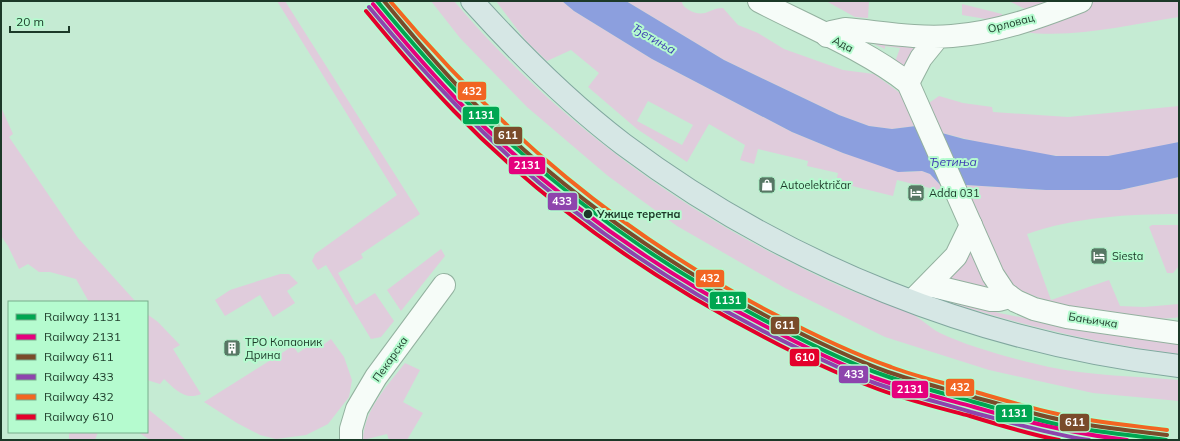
<svg xmlns="http://www.w3.org/2000/svg" width="1180" height="441" font-family="Mulish,sans-serif">
  <style>
    .green { fill: #e0ccdc; fill-rule: evenodd }
    .water { fill: #8c9fde }
    .lines { fill: none; stroke-linecap: round; stroke-linejoin: round }
    .street-casing { stroke: #93b19f; stroke-width: 24 }
    .secondary-casing { stroke: #93b19f; stroke-width: 24 }
    .primary-casing { stroke: #81a79f; stroke-width: 24 }
    .street { stroke: #f6fcf8; stroke-width: 22 }
    .secondary { stroke: #f6fcf8; stroke-width: 22 }
    .primary { stroke: #d6e7e5; stroke-width: 22 }
    .rail-1-casing { stroke: #b5fbcf; stroke-width: 7 }
    .rail-2-casing { stroke: #b5fbcf; stroke-width: 7 }
    .rail-3-casing { stroke: #b5fbcf; stroke-width: 7 }
    .rail-4-casing { stroke: #b5fbcf; stroke-width: 7 }
    .rail-5-casing { stroke: #b5fbcf; stroke-width: 7 }
    .rail-6-casing { stroke: #b5fbcf; stroke-width: 7 }
    .rail-1 { stroke: #00a651; stroke-width: 4 }
    .rail-2 { stroke: #e5007d; stroke-width: 4 }
    .rail-3 { stroke: #7a4b2a; stroke-width: 4 }
    .rail-4 { stroke: #8e44ad; stroke-width: 4 }
    .rail-5 { stroke: #f26522; stroke-width: 4 }
    .rail-6 { stroke: #e4002b; stroke-width: 4 }
    .stop-dot { fill: #1c3928; stroke: #b5fbcf; stroke-width: 1.5 }
    .labels { text-anchor: middle; stroke-width: 4; stroke-linejoin: round; paint-order: stroke }
    .street-label { font-size: 11px; fill: #1c3928; stroke: #b5fbcf }
    .poi-label { font-size: 11px; fill: #1c3928; stroke: #b5fbcf; text-anchor: start }
    .stop-label { font-size: 11px; font-weight: bold; fill: #1c3928; stroke: #b5fbcf; text-anchor: start }
    .water-label { font-size: 12px; font-style: italic; fill: #3f3db2; stroke: #b5fbcf }
    .line-badge { stroke: #b5fbcf; stroke-width: 1.5 }
    .badge-label { font-size: 11px; text-anchor: middle; font-weight: bold; fill: #fff }
  </style>
  <rect width="100%" height="100%" fill="#c5ebd3"/>
  <path class="green" d="M 277,1 L 285,1 L 420,214 L 361,254 L 363,258 L 338,273 L 356,305 L 375,293 L 394,321 L 381,337 L 371,339 L 326,265 L 318,270 L 312,261 L 315,254 L 397,195 Z
    M 431,1 L 454,1 C 547,111 666,202 796,265 C 816,275 836,285 857,293 C 875,300 895,305 912,314 C 922,319 930,328 940,333 C 969,347 1017,360 1049,367 C 1092,376 1135,376 1179,380 L 1179,401 L 1093,393 L 989,370 L 885,337 L 785,288 L 677,226 L 608,176 L 527,107 L 460,38 Z
    M 496,1 L 562,1 L 574,11 L 652,59 L 792,132 L 843,153 L 905,172 L 922,171 L 930,174 L 944,189 L 938,190 L 897,180 L 893,196 L 836,182 L 838,173 L 807,166 L 808,161 L 758,149 L 754,164 L 740,160 L 745,145 L 709,124 L 687,162 L 637,129 L 588,87 L 599,73 L 571,50 L 547,61 L 526,41 ZM 648,101 L 693,125 L 682,145 L 637,121 Z
    M 626,1 L 682,1 C 682,6 685,7 689,10 C 705,19 709,8 723,8 L 738,25 L 758,33 L 784,49 L 843,70 L 874,74 L 900,93 L 916,126 L 892,129 L 869,126 L 839,115 L 724,60 Z
    M 826,1 L 869,1 L 868,18 L 855,17 Z
    M 1009,1 L 1055,1 L 1027,10 Z
    M 1096,1 L 1179,1 L 1179,17 C 1127,25 1070,40 1017,31 Z
    M 962,4 L 1002,14 L 1002,16 L 986,19 L 962,15 Z
    M 872,43 L 917,45 L 906,69 L 895,62 L 900,48 L 885,46 L 885,49 Z
    M 939,96 L 963,103 L 992,107 L 993,112 L 1068,117 L 1179,106 L 1179,142 C 1155,147 1131,154 1107,156 C 1052,161 995,147 942,133 L 929,103 Z
    M 1,107 L 13,134 L 9,137 L 78,238 L 136,302 L 89,302 L 76,279 L 50,272 L 39,272 L 28,264 L 19,269 L 8,246 L 1,236 Z
    M 1179,177 L 1179,214 C 1128,214 1076,217 1027,234 L 1051,300 L 1109,280 L 1120,306 L 1144,307 L 1179,304 L 1179,317 C 1149,324 1030,305 1009,282 C 998,269 993,251 987,235 C 980,218 973,202 966,185 L 1046,190 L 1120,190 Z
    M 1152,225 L 1179,225 L 1179,266 L 1173,273 L 1167,273 L 1149,227 Z
    M 441,249 L 445,256 L 401,311 L 387,290 Z
    M 971,252 L 987,289 L 951,279 L 951,277 Z
    M 280,274 L 289,274 L 298,283 L 287,291 L 295,303 L 273,317 L 260,295 L 225,316 L 215,300 L 230,290 Z
    M 949,300 L 999,313 L 1090,331 L 1179,343 L 1179,354 C 1100,344 1024,326 949,302 L 947,301 Z
    M 147,314 L 158,322 L 180,345 L 173,349 L 201,394 C 185,401 175,389 164,379 L 160,384 L 147,380 Z
    M 319,339 L 323,345 L 331,339 L 344,357 L 352,380 L 349,397 L 328,424 L 306,435 L 276,439 L 260,435 L 237,423 L 204,402 L 293,346 L 298,353 Z
    M 405,363 L 420,370 L 403,402 L 423,413 L 407,440 L 389,440 L 387,434 L 363,440 C 364,410 387,386 405,363 Z
    M 147,401 L 148,409 L 186,440 L 150,440 L 138,432 L 147,432 Z
    M 69,432 L 98,432 L 95,440 L 69,440 Z"/>
  <path class="water" d="M 562,1 L 626,1 L 724,60 L 839,115 L 869,126 L 892,129 L 916,126 L 964,139 L 1056,156 L 1108,156 L 1179,142 L 1179,177 L 1120,190 L 1046,190 L 966,185 L 944,189 L 930,174 L 922,171 L 898,172 L 843,153 L 792,132 L 652,59 L 574,11 Z"/>
  <g class="lines">
    <defs>
      <path id="street" d="M 827,36 L 831,32 L 845,29 C 880,32 917,39 952,36 C 996,33 1040,17 1081,1
        M 908,83 L 921,58 L 938,37
        M 929,285 L 991,300 L 999,300 L 1010,297
        M 912,301 L 956,256 L 971,225
        M 351,440 L 351,429 L 357,409 L 376,377 L 444,285"/>
      <path id="secondary" d="M 759,1 C 807,26 866,50 908,83 L 993,275 L 1005,293 L 1016,301 L 1034,309 L 1067,317 L 1179,333"/>
      <path id="primary" d="M 472,1 C 518,52 568,102 623,144 C 784,265 979,343 1179,366"/>
    </defs>
    <use href="#street" class="street-casing"/>
    <use href="#secondary" class="secondary-casing"/>
    <use href="#primary" class="primary-casing"/>
    <use href="#street" class="street"/>
    <use href="#secondary" class="secondary"/>
    <use href="#primary" class="primary"/>
    <defs>
      <path id="rail-1" d="M 377,1 C 406,36 435,70 467,102 C 555,190 656,264 766,321 C 806,342 847,363 889,377 C 917,387 946,394 974,402 C 1003,410 1031,419 1060,425 C 1095,432 1131,435 1166,440"/>
      <path id="rail-2" d="M 373,4 C 402,39 431,73 462,105 C 551,195 654,269 765,326 C 801,345 837,363 875,378 C 908,390 941,398 974,407 C 1025,422 1075,434 1127,440"/>
      <path id="rail-3" d="M 384,1 C 411,34 439,67 469,98 C 557,187 659,260 770,318 C 809,338 847,357 888,372 C 917,382 947,389 977,398 C 1008,406 1039,416 1071,422 C 1102,428 1135,431 1167,435"/>
      <path id="rail-4" d="M 369,7 C 398,42 427,75 458,107 C 546,198 651,273 763,331 C 799,349 835,367 872,382 C 905,394 938,402 971,412 C 1010,422 1048,434 1089,440"/>
      <path id="rail-5" d="M 390,1 C 502,134 620,234 774,314 C 812,334 851,353 891,367 C 920,378 950,384 979,393 C 1010,402 1040,411 1072,417 C 1104,423 1136,426 1167,430"/>
      <path id="rail-6" d="M 366,11 C 394,45 423,79 454,111 C 543,203 650,278 764,337 C 798,355 833,372 870,386 C 902,399 936,407 970,416 C 999,425 1028,434 1059,440"/>
    </defs>
    <use href="#rail-1" class="rail-1-casing"/>
    <use href="#rail-2" class="rail-2-casing"/>
    <use href="#rail-3" class="rail-3-casing"/>
    <use href="#rail-4" class="rail-4-casing"/>
    <use href="#rail-5" class="rail-5-casing"/>
    <use href="#rail-6" class="rail-6-casing"/>
    <use href="#rail-1" class="rail-1"/>
    <use href="#rail-2" class="rail-2"/>
    <use href="#rail-3" class="rail-3"/>
    <use href="#rail-4" class="rail-4"/>
    <use href="#rail-5" class="rail-5"/>
    <use href="#rail-6" class="rail-6"/>
  </g>
  <defs>
    <symbol id="shop-square" viewBox="-11 -11 22 22"><rect x="-9" y="-9" width="18" height="18" rx="4" fill="#577764" stroke="#b5fbcf"/><path d="M-5-2.5h2.3a2.7 3.5 0 0 1 5.4 0H5L5.5 6h-11ZM-1.5-2.5h3a1.5 2.3 0 0 0-3 0Z" fill="#fff"/></symbol>
    <symbol id="hotel-square" viewBox="-11 -11 22 22"><rect x="-9" y="-9" width="18" height="18" rx="4" fill="#577764" stroke="#b5fbcf"/><path d="M-6-4.5h1.5V1H6V5H4.5V3h-9V5H-6ZM-4 0a1.8 1.8 0 1 1 3.6 0ZM.5 0V-2.5h3Q6-2.5 6 0Z" fill="#fff"/></symbol>
    <symbol id="building-square" viewBox="-11 -11 22 22"><rect x="-9" y="-9" width="18" height="18" rx="4" fill="#577764" stroke="#b5fbcf"/><path d="M-4-6H4V6H1V3H-1V6H-4ZM-2.5-4.3h1.7v1.8h-1.7ZM.8-4.3h1.7v1.8H.8ZM-2.5-1h1.7V.8h-1.7ZM.8-1h1.7V.8H.8Z" fill="#fff"/></symbol>
  </defs>
  <g fill-rule="evenodd">
    <use href="#shop-square" x="757" y="175" width="20" height="20"/>
    <use href="#hotel-square" x="906" y="183" width="20" height="20"/>
    <use href="#hotel-square" x="1089" y="246" width="20" height="20"/>
    <use href="#building-square" x="222" y="338" width="20" height="20"/>
  </g>
  <circle class="stop-dot" cx="588" cy="214" r="5"/>
  <g class="labels">
    <g class="street-label">
      <text transform="translate(1011 23) rotate(-15)" y="4">Орловац</text>
      <text transform="translate(843 44) rotate(27)" y="4">Ада</text>
      <text transform="translate(1093 320) rotate(9)" y="4">Бањичка</text>
      <text transform="translate(390 359) rotate(-55)" y="4">Пекарска</text>
    </g>
    <g class="poi-label">
      <text x="780" y="189">Autoelektričar</text>
      <text x="929" y="197">Adda 031</text>
      <text x="1112" y="260">Siesta</text>
      <text x="245" y="346">ТРО Копаоник<tspan x="245" dy="13">Дрина</tspan></text>
    </g>
    <g class="stop-label">
      <text x="597" y="218">Ужице теретна</text>
    </g>
    <g class="water-label">
      <text transform="translate(654 39) rotate(30)" y="4">Ђетиња</text>
      <text x="953" y="166">Ђетиња</text>
    </g>
  </g>
  <g class="line-badge">
    <rect x="457" y="81" width="30" height="20" rx="4" fill="#f26522"/>
    <rect x="462" y="106" width="38" height="19" rx="4" fill="#00a651"/>
    <rect x="493" y="126" width="30" height="19" rx="4" fill="#7a4b2a"/>
    <rect x="508" y="156" width="38" height="19" rx="4" fill="#e5007d"/>
    <rect x="547" y="192" width="31" height="19" rx="4" fill="#8e44ad"/>
    <rect x="695" y="269" width="30" height="19" rx="4" fill="#f26522"/>
    <rect x="709" y="291" width="38" height="19" rx="4" fill="#00a651"/>
    <rect x="770" y="316" width="30" height="19" rx="4" fill="#7a4b2a"/>
    <rect x="789" y="348" width="31" height="19" rx="4" fill="#e4002b"/>
    <rect x="838" y="365" width="31" height="19" rx="4" fill="#8e44ad"/>
    <rect x="945" y="378" width="30" height="19" rx="4" fill="#f26522"/>
    <rect x="891" y="380" width="38" height="19" rx="4" fill="#e5007d"/>
    <rect x="995" y="404" width="38" height="19" rx="4" fill="#00a651"/>
    <rect x="1059" y="413" width="31" height="19" rx="4" fill="#7a4b2a"/>
  </g>
  <g class="badge-label">
    <text x="472" y="95">432</text>
    <text x="481" y="119">1131</text>
    <text x="508" y="139">611</text>
    <text x="527" y="169">2131</text>
    <text x="562" y="205">433</text>
    <text x="710" y="282">432</text>
    <text x="728" y="304">1131</text>
    <text x="785" y="329">611</text>
    <text x="805" y="361">610</text>
    <text x="854" y="378">433</text>
    <text x="960" y="391">432</text>
    <text x="910" y="393">2131</text>
    <text x="1014" y="417">1131</text>
    <text x="1075" y="426">611</text>
  </g>
  <rect width="1180" height="441" fill="none" stroke="#1c3928" stroke-width="4"/>
  <rect x="8" y="301" width="140" height="132" fill="#b5fbcf" stroke="#78ad8c"/>
  <rect x="16" y="314" width="20" height="6" fill="#00a651" stroke="#78ad8c"/>
  <text x="44" y="321" font-size="12" fill="#1c3928">Railway 1131</text>
  <rect x="16" y="334" width="20" height="6" fill="#e5007d" stroke="#78ad8c"/>
  <text x="44" y="341" font-size="12" fill="#1c3928">Railway 2131</text>
  <rect x="16" y="354" width="20" height="6" fill="#7a4b2a" stroke="#78ad8c"/>
  <text x="44" y="361" font-size="12" fill="#1c3928">Railway 611</text>
  <rect x="16" y="374" width="20" height="6" fill="#8e44ad" stroke="#78ad8c"/>
  <text x="44" y="381" font-size="12" fill="#1c3928">Railway 433</text>
  <rect x="16" y="394" width="20" height="6" fill="#f26522" stroke="#78ad8c"/>
  <text x="44" y="401" font-size="12" fill="#1c3928">Railway 432</text>
  <rect x="16" y="414" width="20" height="6" fill="#e4002b" stroke="#78ad8c"/>
  <text x="44" y="421" font-size="12" fill="#1c3928">Railway 610</text>
  <path d="M10 26v6h59v-6" fill="none" stroke="#1c3928" stroke-width="2"/>
  <text x="16" y="26" font-size="12" fill="#1c3928" stroke="#b5fbcf" stroke-width="3" paint-order="stroke">20 m</text>
</svg>
